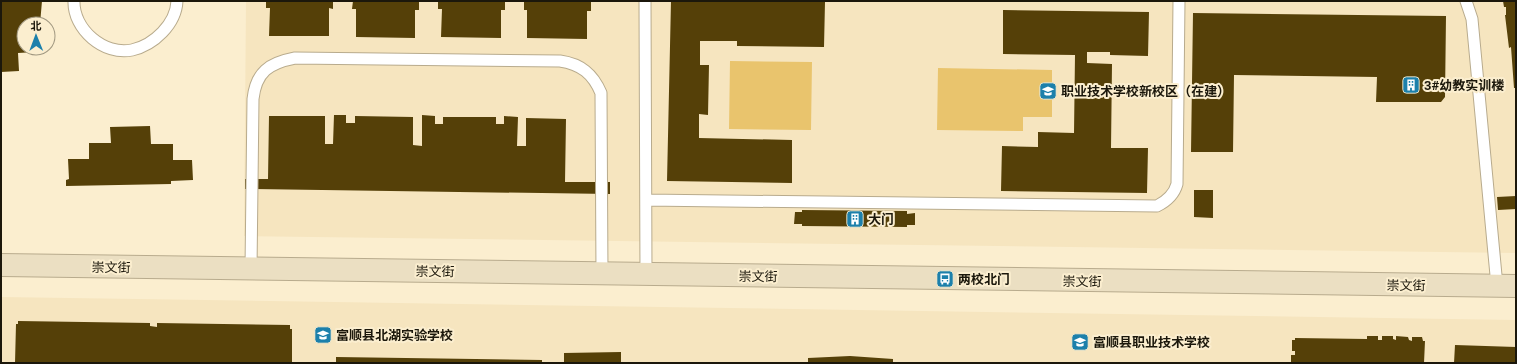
<svg xmlns="http://www.w3.org/2000/svg" width="1517" height="364" font-family="Roboto,'Noto Sans SC',sans-serif">
  <style>
    .built { fill: #f6e5bf }
    .green { fill: #e9c46d }
    .building { fill: #554008 }
    .lines { fill: none; stroke-linecap: round; stroke-linejoin: round }
    .lane-casing { stroke: #b8ab8d; stroke-width: 13 }
    .secondary-casing { stroke: #b8ab8d; stroke-width: 24 }
    .lane { stroke: #fff; stroke-width: 11 }
    .secondary { stroke: #ebdfc2; stroke-width: 22 }
    .labels { text-anchor: middle; stroke-width: 4; stroke-linejoin: round; paint-order: stroke }
    .poi-label { font-size: 13px; font-weight: bold; fill: #1b170b; stroke: #fbeecf; text-anchor: start }
    .street-label { font-size: 13px; fill: #1b170b; stroke: #fbeecf }
  </style>
  <rect width="100%" height="100%" fill="#fbeecf"/>
  <path class="built" d="M 246,1 L 1516,1 L 1516,253 L 244,236 Z
    M 1,297 L 1516,320 L 1516,363 L 1,363 Z"/>
  <path class="green" d="M 730,61 L 812,62 L 811,130 L 729,129 Z
    M 938,68 L 1052,70 L 1052,117 L 1023,117 L 1023,131 L 937,130 Z"/>
  <path class="building" d="M 1,1 L 42,1 L 40,24 L 24,24 L 24,48 L 34,48 L 35,52 L 18,53 L 19,71 L 1,72 Z
    M 266,1 L 333,1 L 333,9 L 329,8 L 329,36 L 269,36 L 270,8 L 266,8 Z
    M 353,1 L 419,1 L 419,10 L 415,10 L 415,38 L 356,37 L 356,9 L 352,9 Z
    M 438,1 L 505,1 L 505,10 L 501,10 L 501,38 L 441,37 L 442,9 L 438,9 Z
    M 524,1 L 591,1 L 591,11 L 587,11 L 587,39 L 527,38 L 527,10 L 524,10 Z
    M 671,1 L 825,2 L 824,47 L 737,46 L 737,41 L 700,41 L 700,65 L 709,65 L 708,115 L 699,114 L 699,138 L 792,140 L 792,183 L 667,181 Z
    M 1503,1 L 1516,1 L 1516,88 L 1514,88 L 1511,47 L 1509,48 L 1505,15 L 1506,15 L 1506,7 L 1504,7 Z
    M 1003,10 L 1149,12 L 1148,56 L 1110,55 L 1110,52 L 1087,52 L 1087,63 L 1112,64 L 1111,148 L 1148,148 L 1147,193 L 1001,191 L 1002,146 L 1038,147 L 1038,132 L 1074,133 L 1075,55 L 1003,54 Z
    M 1193,13 L 1446,16 L 1445,97 L 1441,102 L 1376,102 L 1377,77 L 1234,75 L 1233,152 L 1191,152 Z
    M 334,115 L 346,115 L 346,123 L 355,123 L 355,116 L 413,117 L 413,145 L 422,146 L 422,115 L 435,116 L 435,124 L 443,124 L 443,117 L 496,117 L 496,124 L 504,124 L 504,116 L 518,117 L 517,146 L 526,146 L 526,118 L 566,119 L 565,182 L 610,182 L 610,194 L 245,189 L 245,179 L 268,179 L 269,116 L 325,116 L 325,144 L 333,144 Z
    M 150,126 L 151,144 L 173,144 L 173,160 L 192,160 L 193,180 L 171,181 L 171,184 L 66,186 L 66,180 L 69,179 L 68,159 L 89,159 L 89,143 L 111,143 L 110,127 Z
    M 1194,190 L 1213,190 L 1213,218 L 1194,217 Z
    M 1516,196 L 1516,209 L 1498,210 L 1497,197 Z
    M 802,210 L 907,211 L 907,214 L 915,213 L 915,225 L 907,225 L 907,227 L 802,226 L 802,224 L 794,224 L 795,212 L 802,212 Z
    M 18,321 L 150,323 L 150,326 L 157,327 L 157,323 L 290,325 L 290,329 L 292,329 L 292,363 L 15,363 L 16,324 L 18,324 Z
    M 1367,336 L 1378,336 L 1378,340 L 1382,340 L 1382,336 L 1393,336 L 1393,339 L 1396,340 L 1396,336 L 1408,337 L 1409,340 L 1412,341 L 1412,337 L 1422,337 L 1423,341 L 1425,341 L 1424,363 L 1291,363 L 1291,355 L 1295,355 L 1295,351 L 1292,351 L 1292,340 L 1295,340 L 1295,338 L 1367,339 Z
    M 1455,345 L 1516,347 L 1516,363 L 1454,363 Z
    M 621,352 L 621,363 L 564,363 L 564,353 Z
    M 850,356 L 893,359 L 893,363 L 808,363 L 808,358 Z
    M 336,357 L 542,360 L 542,363 L 336,363 Z"/>
  <g class="lines">
    <defs>
      <path id="lane" d="M 74,1 C 73,29 104,56 132,50 C 154,45 176,24 177,1
        M 645,1 L 646,274
        M 1466,1 L 1472,19 L 1497,286
        M 646,200 L 1157,206 C 1167,201 1174,195 1177,184 L 1179,1
        M 251,269 L 253,99 C 256,72 269,63 295,58 L 560,61 C 581,64 593,74 601,93 L 602,274"/>
      <path id="secondary" d="M 1,265 L 1516,286"/>
    </defs>
    <use href="#lane" class="lane-casing"/>
    <use href="#secondary" class="secondary-casing"/>
    <use href="#lane" class="lane"/>
    <use href="#secondary" class="secondary"/>
  </g>
  <defs>
    <symbol id="building-square" viewBox="-11 -11 22 22"><rect x="-9" y="-9" width="18" height="18" rx="4" fill="#1c80ab" stroke="#fbeecf"/><path d="M-4-6H4V6H1V3H-1V6H-4ZM-2.5-4.3h1.7v1.8h-1.7ZM.8-4.3h1.7v1.8H.8ZM-2.5-1h1.7V.8h-1.7ZM.8-1h1.7V.8H.8Z" fill="#fff"/></symbol>
    <symbol id="school-square" viewBox="-11 -11 22 22"><rect x="-9" y="-9" width="18" height="18" rx="4" fill="#1c80ab" stroke="#fbeecf"/><path d="M0-5L7-2L0 1L-7-2ZM-4 1L0 2.5L4 1V4Q0 6-4 4Z" fill="#fff"/></symbol>
    <symbol id="bus-square" viewBox="-11 -11 22 22"><rect x="-9" y="-9" width="18" height="18" rx="4" fill="#1c80ab" stroke="#fbeecf"/><path d="M-5-6H5V4H4V6H2V4H-2V6H-4V4H-5ZM-3.5-4V0h7V-4ZM-3.5 1.2v1.5H-2V1.2ZM2 1.2v1.5H3.5V1.2Z" fill="#fff"/></symbol>
  </defs>
  <g fill-rule="evenodd">
    <use href="#building-square" x="1401" y="75" width="20" height="20"/>
    <use href="#school-square" x="1038" y="81" width="20" height="20"/>
    <use href="#building-square" x="845" y="209" width="20" height="20"/>
    <use href="#bus-square" x="935" y="269" width="20" height="20"/>
    <use href="#school-square" x="313" y="325" width="20" height="20"/>
    <use href="#school-square" x="1070" y="332" width="20" height="20"/>
  </g>
  <g class="labels">
    <g class="poi-label">
      <text x="1424" y="90">3#幼教实训楼</text>
      <text x="1061" y="96">职业技术学校新校区（在建）</text>
      <text x="868" y="224">大门</text>
      <text x="958" y="284">两校北门</text>
      <text x="336" y="340">富顺县北湖实验学校</text>
      <text x="1093" y="347">富顺县职业技术学校</text>
    </g>
    <g class="street-label">
      <text transform="translate(111 267) rotate(1)" y="5">崇文街</text>
      <text transform="translate(435 271) rotate(1)" y="5">崇文街</text>
      <text transform="translate(758 276) rotate(1)" y="5">崇文街</text>
      <text transform="translate(1082 281) rotate(1)" y="5">崇文街</text>
      <text transform="translate(1406 285) rotate(1)" y="5">崇文街</text>
    </g>
  </g>
  <rect width="1517" height="364" fill="none" stroke="#1b170b" stroke-width="4"/>
  <g transform="translate(36 36) rotate(359)"><circle r="19" fill="#fbeecf" stroke="#a19881"/>
  <path d="M0-3L7 15L0 10L-7 15Z" fill="#1c80ab"/>
  <text y="-6" font-size="11" font-weight="bold" text-anchor="middle" fill="#1b170b">北</text>
  </g>
</svg>
